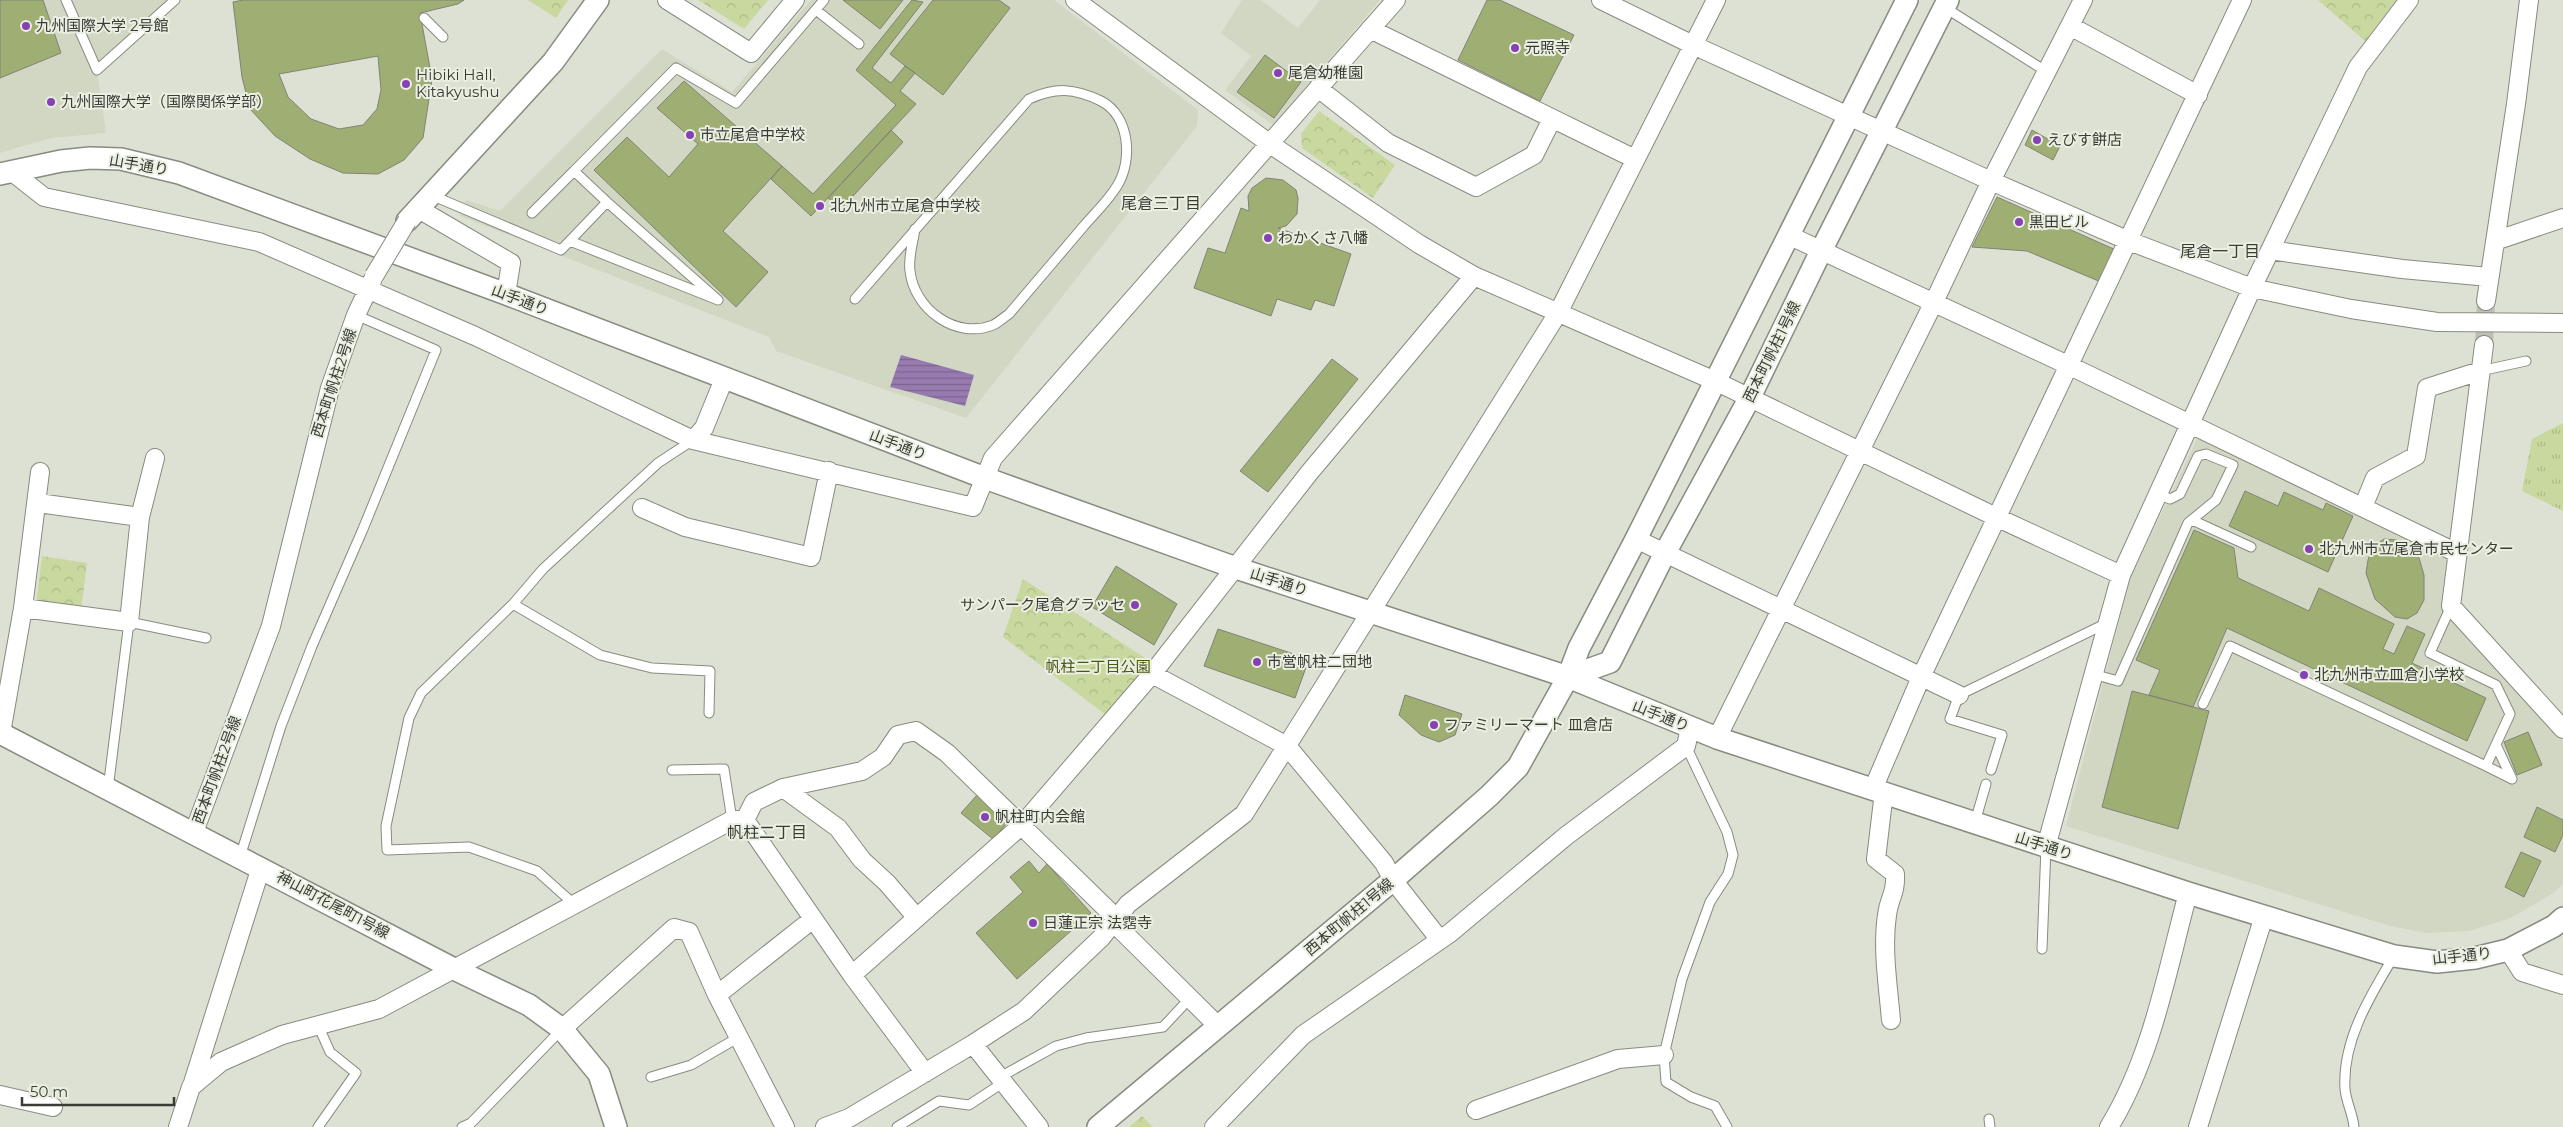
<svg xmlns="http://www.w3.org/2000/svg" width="2563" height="1127" font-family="Montserrat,'Noto Sans JP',sans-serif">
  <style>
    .built { fill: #d1d7c3 }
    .grass { fill: url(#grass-tufts) }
    .park { fill: url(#park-crowns) }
    .water { fill: url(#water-rules) }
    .building { fill: #9faf73; stroke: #7f8376; fill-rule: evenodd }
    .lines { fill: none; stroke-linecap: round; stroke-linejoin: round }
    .minor-tunnel { stroke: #bcc0b4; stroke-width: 18; stroke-dasharray: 18 9; stroke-linecap: butt }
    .service-casing { stroke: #888b7f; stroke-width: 11 }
    .minor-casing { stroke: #888b7f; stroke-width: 20 }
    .tertiary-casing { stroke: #888b7f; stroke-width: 24 }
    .service { stroke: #fff; stroke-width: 9 }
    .minor { stroke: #fff; stroke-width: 18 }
    .tertiary { stroke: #fff; stroke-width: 21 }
    .minor-bridge-casing { stroke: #888b7f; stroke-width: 20; stroke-linecap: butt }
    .minor-bridge { stroke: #fff; stroke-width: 18 }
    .poi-dot { fill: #8641b5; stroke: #eaefe1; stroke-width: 2 }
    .labels { text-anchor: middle; stroke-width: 4; stroke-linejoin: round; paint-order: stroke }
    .poi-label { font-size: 15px; fill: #3a3c36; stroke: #eaefe1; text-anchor: start }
    .street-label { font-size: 15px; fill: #3a3c36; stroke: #eaefe1 }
    .park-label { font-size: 15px; fill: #4a5816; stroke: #eaefe1 }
    .neighbourhood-label { font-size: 16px; fill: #3a3c36; stroke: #eaefe1 }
  </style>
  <defs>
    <pattern id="grass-tufts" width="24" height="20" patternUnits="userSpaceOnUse" patternTransform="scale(1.25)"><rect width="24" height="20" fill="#c8d89e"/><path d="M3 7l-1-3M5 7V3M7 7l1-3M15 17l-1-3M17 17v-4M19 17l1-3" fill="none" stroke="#adba89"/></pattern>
    <pattern id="park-crowns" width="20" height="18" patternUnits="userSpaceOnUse" patternTransform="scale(1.25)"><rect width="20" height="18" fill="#c8d89e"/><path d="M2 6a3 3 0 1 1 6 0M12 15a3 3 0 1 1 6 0" fill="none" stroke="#adba89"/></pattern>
    <pattern id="water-rules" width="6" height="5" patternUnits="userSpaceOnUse" patternTransform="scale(1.25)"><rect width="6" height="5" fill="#977aaf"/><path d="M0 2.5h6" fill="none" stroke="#7c658f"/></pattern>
  </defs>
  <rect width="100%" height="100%" fill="#dde1d4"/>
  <path class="built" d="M 0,0 L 175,0 L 97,70 L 106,133 L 51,138 L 0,153 Z
    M 811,0 L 1054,0 L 1198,110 L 1197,126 L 966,418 L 776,351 L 769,337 L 460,216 L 466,200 L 500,211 L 662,49 L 732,92 Z
    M 1242,0 L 1261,0 L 1298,28 L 1320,0 L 1380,0 L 1273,125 L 1225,90 L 1251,56 L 1221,33 Z
    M 2198,437 L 2450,557 L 2444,610 L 2563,741 L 2563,884 L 2552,894 L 2511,918 L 2469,931 L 2427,933 L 2390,926 L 2066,826 L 2130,579 Z"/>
  <path class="grass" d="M 2563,423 L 2563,511 L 2522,491 L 2532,439 Z"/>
  <path class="park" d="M 528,0 L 568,0 L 556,18 Z
    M 698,0 L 768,0 L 744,29 Z
    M 2318,0 L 2396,0 L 2365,41 Z
    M 1319,111 L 1395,165 L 1373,198 L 1302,148 L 1301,134 Z
    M 42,556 L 87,563 L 81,611 L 36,605 Z
    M 1023,579 L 1153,663 L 1106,715 L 1003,637 Z
    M 1142,1116 L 1153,1127 L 1129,1127 Z"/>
  <path class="water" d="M 901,355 L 974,375 L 965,406 L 890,387 Z"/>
  <path class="building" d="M 0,0 L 43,0 L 61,53 L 0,78 Z
    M 243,0 L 464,0 L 458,4 L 420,13 L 432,79 L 423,138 L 404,160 L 378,174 L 343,173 L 310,159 L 275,136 L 250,109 L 242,77 L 233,2 ZM 378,56 L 381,90 L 377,109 L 363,125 L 339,129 L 311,119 L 288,97 L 279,74 Z
    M 843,0 L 903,0 L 880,29 Z
    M 912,0 L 923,2 L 872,68 L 891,83 L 905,66 L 915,73 L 900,91 L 916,104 L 811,216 L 771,179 L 782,166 L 813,194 L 896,105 L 856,70 Z
    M 933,0 L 999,0 L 1010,8 L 943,95 L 890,54 Z
    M 1487,0 L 1500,0 L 1574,35 L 1540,101 L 1458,60 Z
    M 1265,55 L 1301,82 L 1274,118 L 1237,92 Z
    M 684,81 L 782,166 L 723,231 L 768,272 L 736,307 L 594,170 L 627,137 L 669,177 L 698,144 L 657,108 Z
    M 891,130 L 903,142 L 841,209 L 828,198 Z
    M 2032,130 L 2060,146 L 2053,160 L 2025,145 Z
    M 1266,178 L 1283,180 L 1296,190 L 1298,198 L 1297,214 L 1286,226 L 1278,228 L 1351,254 L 1334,306 L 1315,300 L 1311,310 L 1277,299 L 1271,316 L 1194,288 L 1208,248 L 1225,253 L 1241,208 L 1249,211 L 1248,196 L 1252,188 Z
    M 1997,197 L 2116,250 L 2101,282 L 2027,251 L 1972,247 Z
    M 1332,359 L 1358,379 L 1268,492 L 1240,471 Z
    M 2245,491 L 2278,506 L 2284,492 L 2323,510 L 2326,503 L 2353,516 L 2328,572 L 2229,526 Z
    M 2194,530 L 2234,548 L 2238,578 L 2309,611 L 2319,588 L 2394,624 L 2383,649 L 2394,654 L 2407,626 L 2425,634 L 2412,663 L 2486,698 L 2467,741 L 2227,628 L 2193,707 L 2149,695 L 2160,670 L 2136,660 Z
    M 2384,539 L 2396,540 L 2409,544 L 2419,558 L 2424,575 L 2424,600 L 2417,613 L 2407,619 L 2395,617 L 2375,599 L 2366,573 L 2368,560 L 2373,547 Z
    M 1116,566 L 1177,604 L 1154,645 L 1092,607 Z
    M 1218,629 L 1309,659 L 1295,698 L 1204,666 Z
    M 2132,691 L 2209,711 L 2178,829 L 2102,807 Z
    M 1405,695 L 1462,714 L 1455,735 L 1439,742 L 1421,735 L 1399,715 Z
    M 2528,732 L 2542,765 L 2517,775 L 2504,742 Z
    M 977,795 L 1008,822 L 993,839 L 961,813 Z
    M 2537,807 L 2563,820 L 2563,835 L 2555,852 L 2524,837 Z
    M 2521,852 L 2541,861 L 2524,897 L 2505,887 Z
    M 1029,861 L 1039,873 L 1047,864 L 1091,913 L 1017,979 L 976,933 L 1023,892 L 1010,877 Z"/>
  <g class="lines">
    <path class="minor-tunnel" d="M 2484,345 L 2486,301"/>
    <defs>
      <path id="service" d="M 66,0 L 97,70 L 175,0
        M 1944,7 L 2047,72
        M 816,10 L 859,44
        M 424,18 L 443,37
        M 574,171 L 676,68 L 736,103 L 824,0
        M 431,195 L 561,250 L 607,202 L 574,171 L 532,213
        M 570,241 L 718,300 L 607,202
        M 855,299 L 1029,99 C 1056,87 1074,88 1101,101 C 1130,116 1133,161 1117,186 C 1108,201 1094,214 1083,227 C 1058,256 1034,285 1009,314 C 1004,317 998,323 993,325 C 956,340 914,309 910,271 C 908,257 913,243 915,229
        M 2480,371 L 2526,361
        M 2192,520 L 2251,547
        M 513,604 L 600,655 L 652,668 L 710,671 L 709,713
        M 2451,606 L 2430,653 L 2496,685 L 2510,714 L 2486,766 L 2512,779 L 2496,745
        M 2093,674 L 2118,681 L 2188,523 L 2216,500 L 2233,465 L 2206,454 L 2198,456 L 2180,494 L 2170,499 L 2158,494
        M 2203,704 L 2230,646 L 2486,766
        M 1686,746 L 1727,832 L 1733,855 L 1728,874 L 1710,902 L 1682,979 L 1664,1055 L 1666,1082 L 1691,1097 L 1715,1106 L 1727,1127
        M 672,770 L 724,769 L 732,820
        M 1991,770 L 2002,735 L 1950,719 L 1959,695 L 2107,623
        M 108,789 L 129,622 L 206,638
        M 1975,822 L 1986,784
        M 240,857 L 281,726 L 312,646 L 363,529 L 436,350 L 356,315
        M 575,905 L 537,871 L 469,847 L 387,850 L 386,826 L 409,718 L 421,693 L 513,604 L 543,569 L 658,463 L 693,440
        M 2042,949 L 2046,847
        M 651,1077 L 691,1065 L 739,1037
        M 1000,1077 L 1056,1046 L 1086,1038 L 1163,1027 L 1190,998
        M 1989,1119 L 1990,1127
        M 318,1127 L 356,1073 L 330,1052 L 318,1025
        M 462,1127 L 471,1123 L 562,1029
        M 897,1127 L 939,1101 L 969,1105 L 1004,1082
        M 2354,1127 C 2353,1114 2346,1102 2345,1089 C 2342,1041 2370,996 2394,956"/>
      <path id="minor" d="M 667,0 L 751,53 L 795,0
        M 1075,0 L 1270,144 L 1419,244 L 1474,276 L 1715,381 L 1998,518 L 2121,575
        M 1601,0 L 1693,45 L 1991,181 L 2129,241 L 2252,288 L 2351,309 L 2437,322 L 2563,323
        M 2070,26 L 2198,95
        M 1370,29 L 1635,159
        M 1318,88 L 1388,143 L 1476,187 L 1534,155 L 1552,119
        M 11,171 L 44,197 L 259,242 L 475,336 L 693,440 L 973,507 L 993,458 L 1396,0
        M 417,208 L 511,263 L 506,294
        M 1788,235 L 2070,366 L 2457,553
        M 2495,241 L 2563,218
        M 2270,250 L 2402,269 L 2489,277
        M 2486,301 L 2516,104 L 2529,0
        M 2484,345 L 2451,606 L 2563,729
        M 693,440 L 704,428 L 724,379
        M 38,503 L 140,517
        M 2363,507 L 2375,478 L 2416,456 L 2427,388 L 2480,371
        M 642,508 L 685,527 L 811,557 L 829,471
        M 1636,539 L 1959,695
        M 23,608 L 129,622 L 140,517 L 155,458
        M 1152,674 L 1287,746 L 1384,863 L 1393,880 L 1440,940
        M 1,733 L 23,608 L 40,472
        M 1717,738 L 1934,302 L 1991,181 L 2083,0
        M 783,788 L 838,828 L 862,860 L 887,883 L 917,918
        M 1873,789 L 1921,677 L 2242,0
        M 1884,792 L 1876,859 L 1895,874 C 1896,895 1889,897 1887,915 C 1882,949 1888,985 1891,1020
        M 745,820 L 754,802 L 783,788 L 862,771 L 883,757 L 898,735 L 916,731 L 947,753 L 1116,918
        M 194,832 L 271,626 L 330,388 L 356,315 L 372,281
        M 2046,847 L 2121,575 L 2252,288 L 2358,67 L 2409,0
        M 1113,922 L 1218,1026
        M 2508,950 L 2522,972 L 2563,985
        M 852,975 L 1022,825 L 1152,674 L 1309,473 L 1474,276
        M 717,995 L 813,919
        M 562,1029 L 674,928 L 689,932 L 717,995 L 785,1127
        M 973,1044 L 1039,1127
        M 192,1086 L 261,867
        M 0,1095 L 53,1107
        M 1476,1110 L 1618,1059 L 1664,1055
        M 178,1127 L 191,1087 L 221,1062 L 282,1035 L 379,1009 L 732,820 L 745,820 L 852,975 L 925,1073
        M 825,1127 L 849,1118 L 973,1044 L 1024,1011 L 1101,938 L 1128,904 L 1244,814 L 1558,313 L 1716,0
        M 1214,1127 L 1303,1035 L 1450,933 L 1566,836 L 1686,746 L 1690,728
        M 2109,1127 C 2152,1057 2167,971 2188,893
        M 2198,1127 L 2264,916"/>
      <path id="tertiary" d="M 0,174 L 61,161 L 90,158 L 121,159 L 179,173 L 506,294 L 985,478 L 1236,568 L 1568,677 L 1717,738 L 2188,893 L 2394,956 L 2437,962 L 2475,958 L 2508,950 L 2554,926 L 2563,918
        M 407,221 L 553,62 L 598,0
        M 1568,677 L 1610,662 L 1665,553 L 1749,399 L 1822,249 L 1948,0
        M 0,733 L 452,968 L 529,1005 L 562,1029 L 599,1074 L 616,1127
        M 1098,1127 L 1393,880 L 1489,796 L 1518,767 L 1568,677 L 1579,648 L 1636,539 L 1907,0"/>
    </defs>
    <use href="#service" class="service-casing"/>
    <use href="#minor" class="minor-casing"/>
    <use href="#tertiary" class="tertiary-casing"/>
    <use href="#service" class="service"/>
    <use href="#minor" class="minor"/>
    <use href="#tertiary" class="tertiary"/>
    <defs>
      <path id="minor-bridge" d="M 374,276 L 407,221"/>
    </defs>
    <use href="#minor-bridge" class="minor-bridge-casing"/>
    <use href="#minor-bridge" class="minor-bridge"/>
  </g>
  <g class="poi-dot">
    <circle cx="26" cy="26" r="5"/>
    <circle cx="1515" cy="48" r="5"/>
    <circle cx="1278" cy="73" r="5"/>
    <circle cx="406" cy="84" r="5"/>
    <circle cx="51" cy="102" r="5"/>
    <circle cx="690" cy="135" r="5"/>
    <circle cx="2037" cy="140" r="5"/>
    <circle cx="820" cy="206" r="5"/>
    <circle cx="2019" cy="222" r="5"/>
    <circle cx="1268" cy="238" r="5"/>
    <circle cx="2309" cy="549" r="5"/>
    <circle cx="1135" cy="605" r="5"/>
    <circle cx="1257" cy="662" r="5"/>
    <circle cx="2304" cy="675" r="5"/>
    <circle cx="1434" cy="725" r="5"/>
    <circle cx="985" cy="817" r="5"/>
    <circle cx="1033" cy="923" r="5"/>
  </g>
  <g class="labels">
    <g class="poi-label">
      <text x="36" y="31">九州国際大学 2号館</text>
      <text x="1525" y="53">元照寺</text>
      <text x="1288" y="78">尾倉幼稚園</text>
      <text x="416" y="80">Hibiki Hall,<tspan x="416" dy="17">Kitakyushu</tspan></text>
      <text x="61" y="107">九州国際大学（国際関係学部）</text>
      <text x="700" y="140">市立尾倉中学校</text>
      <text x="2047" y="145">えびす餅店</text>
      <text x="830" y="211">北九州市立尾倉中学校</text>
      <text x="2029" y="227">黒田ビル</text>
      <text x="1278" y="243">わかくさ八幡</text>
      <text x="2319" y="554">北九州市立尾倉市民センター</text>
      <text x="1125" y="610" text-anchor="end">サンパーク尾倉グラッセ</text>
      <text x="1267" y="667">市営帆柱二団地</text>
      <text x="2314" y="680">北九州市立皿倉小学校</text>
      <text x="1444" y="730">ファミリーマート 皿倉店</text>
      <text x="995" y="822">帆柱町内会館</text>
      <text x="1043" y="928">日蓮正宗 法霑寺</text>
    </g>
    <g class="street-label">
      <text transform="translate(139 165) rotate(10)" y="5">山手通り</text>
      <text transform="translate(520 300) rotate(21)" y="5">山手通り</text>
      <text transform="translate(1772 352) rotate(-64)" y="5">西本町帆柱1号線</text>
      <text transform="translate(334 383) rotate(-72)" y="5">西本町帆柱2号線</text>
      <text transform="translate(898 445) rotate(21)" y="5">山手通り</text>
      <text transform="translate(1279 582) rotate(18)" y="5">山手通り</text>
      <text transform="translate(1661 716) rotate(22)" y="5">山手通り</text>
      <text transform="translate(217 770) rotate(-70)" y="5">西本町帆柱2号線</text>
      <text transform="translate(2044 846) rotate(18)" y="5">山手通り</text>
      <text transform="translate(333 905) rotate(28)" y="5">神山町花尾町1号線</text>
      <text transform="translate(1349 917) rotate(-40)" y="5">西本町帆柱1号線</text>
      <text transform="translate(2462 956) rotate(-6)" y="5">山手通り</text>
    </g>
    <g class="park-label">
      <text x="1098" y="672">帆柱二丁目公園</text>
    </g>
    <g class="neighbourhood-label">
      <text x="1161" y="209">尾倉三丁目</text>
      <text x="2220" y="257">尾倉一丁目</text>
      <text x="767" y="838">帆柱二丁目</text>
    </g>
  </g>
  <path d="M22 1097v8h152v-8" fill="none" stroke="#3a3c36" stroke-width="2.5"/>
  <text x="30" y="1097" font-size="15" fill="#3a3c36" stroke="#eaefe1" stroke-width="4" paint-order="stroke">50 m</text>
</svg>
